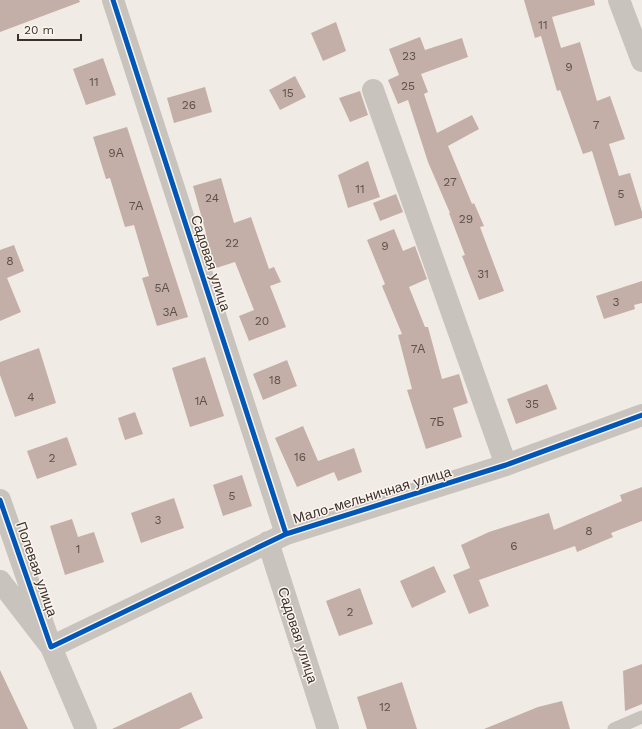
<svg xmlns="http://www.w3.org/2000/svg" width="642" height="729" font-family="'Work Sans',sans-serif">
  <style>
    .building { fill: #c3afa7 }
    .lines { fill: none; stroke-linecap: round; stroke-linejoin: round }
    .lane { stroke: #c9c3be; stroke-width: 13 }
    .street { stroke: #c9c3be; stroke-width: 22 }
    .cycleway-casing { stroke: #fbf5ee; stroke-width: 8 }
    .cycleway { stroke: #0057b8; stroke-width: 5 }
    .labels { text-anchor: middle; stroke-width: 3; stroke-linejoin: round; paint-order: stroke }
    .number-label { font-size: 12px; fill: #5d504a }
    .street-label { font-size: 14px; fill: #3b302b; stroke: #fbf5ee }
  </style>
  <rect width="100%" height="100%" fill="#f0ebe5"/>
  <path class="building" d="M 0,0 L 79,0 L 80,2 L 0,32 Z
    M 524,0 L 594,0 L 595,5 L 552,17 L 561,48 L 580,42 L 597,101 L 610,96 L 625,139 L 609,144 L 619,176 L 630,173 L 642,212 L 642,218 L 615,226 L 592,151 L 583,154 L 560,90 L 557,91 L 541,36 L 535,38 Z
    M 336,22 L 346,51 L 323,61 L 311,33 Z
    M 420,37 L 425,50 L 462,38 L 468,57 L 421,74 L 428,92 L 424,94 L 437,133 L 472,115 L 479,129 L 448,146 L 472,204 L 474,203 L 484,226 L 480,227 L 504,291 L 479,300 L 462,256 L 465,255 L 449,213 L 450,213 L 428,162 L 408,100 L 398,104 L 388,80 L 399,75 L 389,49 Z
    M 103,58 L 116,95 L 86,105 L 73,69 Z
    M 295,76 L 306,97 L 280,110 L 269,90 Z
    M 205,87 L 212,112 L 174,123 L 167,98 Z
    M 360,91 L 368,115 L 350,122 L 339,98 Z
    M 127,127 L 188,317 L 157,326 L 142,278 L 149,276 L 134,225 L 125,227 L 110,178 L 106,179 L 93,137 Z
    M 368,161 L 380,197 L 348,208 L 338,175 Z
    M 221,178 L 234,223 L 251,217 L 269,269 L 274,267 L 281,282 L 270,286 L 286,327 L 249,341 L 239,316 L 254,310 L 235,262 L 213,269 L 202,234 L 206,233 L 193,186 Z
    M 396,194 L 403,212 L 380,221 L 373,203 Z
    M 394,229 L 403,251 L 415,246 L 427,279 L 409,287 L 425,327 L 428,327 L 442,379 L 459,374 L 468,403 L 453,408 L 462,437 L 426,449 L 407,390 L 412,389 L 398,335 L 402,334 L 382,286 L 385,284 L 367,240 Z
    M 14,245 L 24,271 L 7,278 L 21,312 L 0,321 L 0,250 Z
    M 642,281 L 642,303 L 634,305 L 635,309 L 604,319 L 596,296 Z
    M 39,348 L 56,403 L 15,417 L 0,375 L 0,362 Z
    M 205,357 L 224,416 L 190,427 L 172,368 Z
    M 287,360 L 297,386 L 263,400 L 253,374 Z
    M 547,384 L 557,409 L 516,424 L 507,399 Z
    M 135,412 L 143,434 L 125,440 L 118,418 Z
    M 303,426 L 318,461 L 354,448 L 362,472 L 338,481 L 334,472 L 297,487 L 275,438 Z
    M 67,437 L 77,465 L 37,479 L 27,451 Z
    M 242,475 L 252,506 L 223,516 L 213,485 Z
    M 642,487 L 642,521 L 611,533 L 613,537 L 577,552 L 575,546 L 479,580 L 489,606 L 469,614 L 453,575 L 470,568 L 461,545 L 489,532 L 549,513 L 554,530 L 622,501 L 620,495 Z
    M 174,498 L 184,528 L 141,543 L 131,513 Z
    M 72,519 L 78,537 L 94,532 L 104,562 L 65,575 L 50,526 Z
    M 434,566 L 446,592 L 412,608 L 400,581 Z
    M 360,588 L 373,624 L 339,636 L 326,601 Z
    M 642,664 L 642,704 L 625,711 L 623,671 Z
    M 0,670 L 28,729 L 0,729 Z
    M 402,682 L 417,729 L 367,729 L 357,697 Z
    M 191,692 L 203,718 L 179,729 L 112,729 Z
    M 562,701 L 570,729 L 484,729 L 538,707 Z"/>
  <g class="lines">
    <path class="lane" d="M 614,729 L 642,717"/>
    <path class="street" d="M 113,0 L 286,534
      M 619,0 L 642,61
      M 373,90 L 506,465
      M 0,500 L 51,647 L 286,534 L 506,465 L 642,415
      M 268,542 L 328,729
      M 0,581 L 51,647 L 86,729"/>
    <defs>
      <path id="cycleway" d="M 113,0 L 286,534
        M 0,500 L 51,647 L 286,534 L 506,465 L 642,415"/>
    </defs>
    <use href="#cycleway" class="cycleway-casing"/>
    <use href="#cycleway" class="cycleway"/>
  </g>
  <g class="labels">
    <g class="number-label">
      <text x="543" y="29">11</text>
      <text x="409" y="60">23</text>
      <text x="569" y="71">9</text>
      <text x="94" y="86">11</text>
      <text x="408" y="90">25</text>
      <text x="288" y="97">15</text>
      <text x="189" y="109">26</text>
      <text x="596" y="129">7</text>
      <text x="116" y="157">9А</text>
      <text x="450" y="186">27</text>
      <text x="360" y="193">11</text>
      <text x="621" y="198">5</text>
      <text x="212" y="202">24</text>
      <text x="136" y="210">7А</text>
      <text x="466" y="223">29</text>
      <text x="232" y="247">22</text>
      <text x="385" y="250">9</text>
      <text x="10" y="265">8</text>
      <text x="483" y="278">31</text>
      <text x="162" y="292">5А</text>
      <text x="616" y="306">3</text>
      <text x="170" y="316">3А</text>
      <text x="262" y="325">20</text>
      <text x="418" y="353">7А</text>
      <text x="275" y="384">18</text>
      <text x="31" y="401">4</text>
      <text x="201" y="405">1А</text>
      <text x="532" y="408">35</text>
      <text x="437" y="426">7Б</text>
      <text x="300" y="461">16</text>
      <text x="52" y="462">2</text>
      <text x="232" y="500">5</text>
      <text x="158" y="524">3</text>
      <text x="589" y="535">8</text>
      <text x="514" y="550">6</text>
      <text x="78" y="553">1</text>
      <text x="350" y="616">2</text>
      <text x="385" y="711">12</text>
    </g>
    <g class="street-label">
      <text transform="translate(211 263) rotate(72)" y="5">Садовая улица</text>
      <text transform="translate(372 495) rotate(-17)" y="5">Мало-мельничная улица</text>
      <text transform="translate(37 569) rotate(71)" y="5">Полевая улица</text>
      <text transform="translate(298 635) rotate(72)" y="5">Садовая улица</text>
    </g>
  </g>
  <path d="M18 34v6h63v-6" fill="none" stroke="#3b302b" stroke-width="2"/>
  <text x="24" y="34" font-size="12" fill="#3b302b" stroke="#fbf5ee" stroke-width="3" paint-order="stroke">20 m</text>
</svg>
